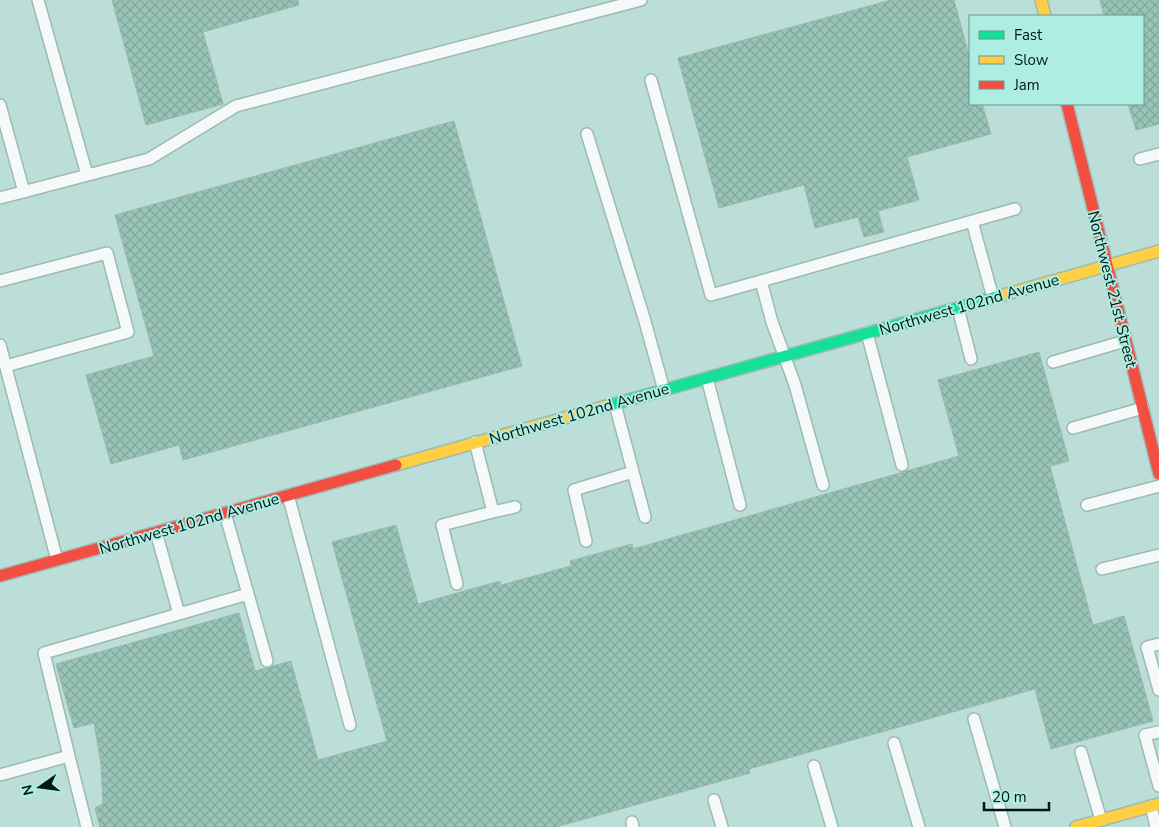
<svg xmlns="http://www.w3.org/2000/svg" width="1159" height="827" font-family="'Nunito Sans',sans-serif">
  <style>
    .building { fill: url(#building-cross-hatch); stroke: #9db6ae }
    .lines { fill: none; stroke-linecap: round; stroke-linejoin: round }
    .lane-casing { stroke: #9eb9b4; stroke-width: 14 }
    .fast-casing { stroke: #9eb9b4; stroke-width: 14 }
    .slow-casing { stroke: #9eb9b4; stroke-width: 14 }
    .jam-casing { stroke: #9eb9b4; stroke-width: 14 }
    .lane { stroke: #f5faf9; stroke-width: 11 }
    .fast { stroke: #16e098; stroke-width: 11 }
    .slow { stroke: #ffcf43; stroke-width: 11 }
    .jam { stroke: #f24e42; stroke-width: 11 }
    .labels { text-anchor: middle; stroke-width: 4; stroke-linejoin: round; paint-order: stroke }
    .street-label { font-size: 16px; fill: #011916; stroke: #adede2 }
  </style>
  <defs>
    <pattern id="building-cross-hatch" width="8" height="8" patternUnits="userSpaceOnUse" patternTransform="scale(1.25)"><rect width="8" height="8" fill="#98c4b6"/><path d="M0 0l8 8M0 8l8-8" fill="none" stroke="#81a89c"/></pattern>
  </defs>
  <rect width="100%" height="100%" fill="#bcded8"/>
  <path class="building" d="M 112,0 L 298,0 L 299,5 L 203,32 L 223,104 L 146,125 Z
    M 891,0 L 954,0 L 970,59 L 970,104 L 982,104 L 991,134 L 907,157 L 919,200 L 878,211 L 884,232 L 864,237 L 858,217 L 815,228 L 804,185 L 719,208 L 678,58 Z
    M 1100,0 L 1159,0 L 1159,124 L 1136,130 L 1128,104 L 1143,104 L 1143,16 L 1104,16 Z
    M 454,121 L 522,366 L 183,460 L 179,445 L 111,464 L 86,375 L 154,356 L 115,215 Z
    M 1039,352 L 1069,461 L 1050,466 L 1093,625 L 1124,616 L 1153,721 L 1051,749 L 1035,689 L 749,769 L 750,773 L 556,827 L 100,827 L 95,808 L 103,804 L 101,765 L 94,723 L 74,728 L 56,664 L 239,613 L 255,671 L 291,661 L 318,760 L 387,741 L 332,542 L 396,525 L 418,604 L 500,581 L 501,585 L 571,566 L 570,561 L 632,544 L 633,549 L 959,456 L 938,380 Z"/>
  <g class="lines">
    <defs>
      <path id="lane" d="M 38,0 L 87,175
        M 651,80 L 711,295 L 761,281 L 772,322 L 795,385 L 823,485
        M 0,105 L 24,192
        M 587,134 L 644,318 L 664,390
        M 1140,159 L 1159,154
        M 0,198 L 149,159 L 236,106 L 641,0
        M 972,221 L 993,298
        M 0,281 L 107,253 L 128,332 L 6,366
        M 761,281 L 1015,209
        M 958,308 L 971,359
        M 867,333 L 902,465
        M 0,345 L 57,560
        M 1053,362 L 1125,341
        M 707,378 L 740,505
        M 615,404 L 645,517
        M 1073,428 L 1143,408
        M 288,495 L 350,725
        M 1087,505 L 1159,486
        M 493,512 L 515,507
        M 225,513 L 248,594
        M 156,532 L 179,614
        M 586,541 L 574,490 L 633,472
        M 1102,569 L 1159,555
        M 457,584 L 442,525 L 493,512 L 475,442
        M 1159,644 L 1147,647 L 1159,690
        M 974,719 L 1005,827
        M 1159,732 L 1145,735 L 1159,786
        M 894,743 L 919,827
        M 1081,752 L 1101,820
        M 69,756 L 87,827
        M 814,766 L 832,827
        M 0,775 L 69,756 L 44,653 L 248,594 L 267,661
        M 714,800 L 722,827
        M 1151,806 L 1156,827
        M 632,822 L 633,827"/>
      <path id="fast" d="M 607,406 L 1000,296"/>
      <path id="slow" d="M 1041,0 L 1045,16
        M 1000,296 L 1159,251
        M 396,465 L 607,406
        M 1076,827 L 1159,804"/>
      <path id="jam" d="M 1067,104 L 1159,474
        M 0,576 L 396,465"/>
    </defs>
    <use href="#lane" class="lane-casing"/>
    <use href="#fast" class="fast-casing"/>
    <use href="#slow" class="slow-casing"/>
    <use href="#jam" class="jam-casing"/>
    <use href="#lane" class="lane"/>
    <use href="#fast" class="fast"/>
    <use href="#slow" class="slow"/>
    <use href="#jam" class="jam"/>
  </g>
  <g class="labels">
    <g class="street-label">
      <text transform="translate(1113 289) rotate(76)" y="6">Northwest 21st Street</text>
      <text transform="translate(969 304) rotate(-16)" y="6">Northwest 102nd Avenue</text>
      <text transform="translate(579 413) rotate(-16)" y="6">Northwest 102nd Avenue</text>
      <text transform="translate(189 523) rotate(-16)" y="6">Northwest 102nd Avenue</text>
    </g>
  </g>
  <rect x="969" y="15" width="175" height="90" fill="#adede2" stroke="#689890"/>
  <rect x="979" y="31" width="25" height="8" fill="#16e098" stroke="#689890"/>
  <text x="1014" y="40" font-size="15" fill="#011916">Fast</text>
  <rect x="979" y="56" width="25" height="8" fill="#ffcf43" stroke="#689890"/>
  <text x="1014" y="65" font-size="15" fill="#011916">Slow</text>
  <rect x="979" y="81" width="25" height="8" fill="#f24e42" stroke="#689890"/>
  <text x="1014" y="90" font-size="15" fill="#011916">Jam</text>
  <g transform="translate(40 787) rotate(256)" stroke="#adede2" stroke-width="4" paint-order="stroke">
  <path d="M0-4L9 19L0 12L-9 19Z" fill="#011916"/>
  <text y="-8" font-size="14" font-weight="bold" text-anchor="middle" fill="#011916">N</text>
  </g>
  <path d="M984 802v8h65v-8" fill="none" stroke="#011916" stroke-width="2.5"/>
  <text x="992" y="802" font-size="15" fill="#011916" stroke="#adede2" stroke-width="4" paint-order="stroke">20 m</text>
</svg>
